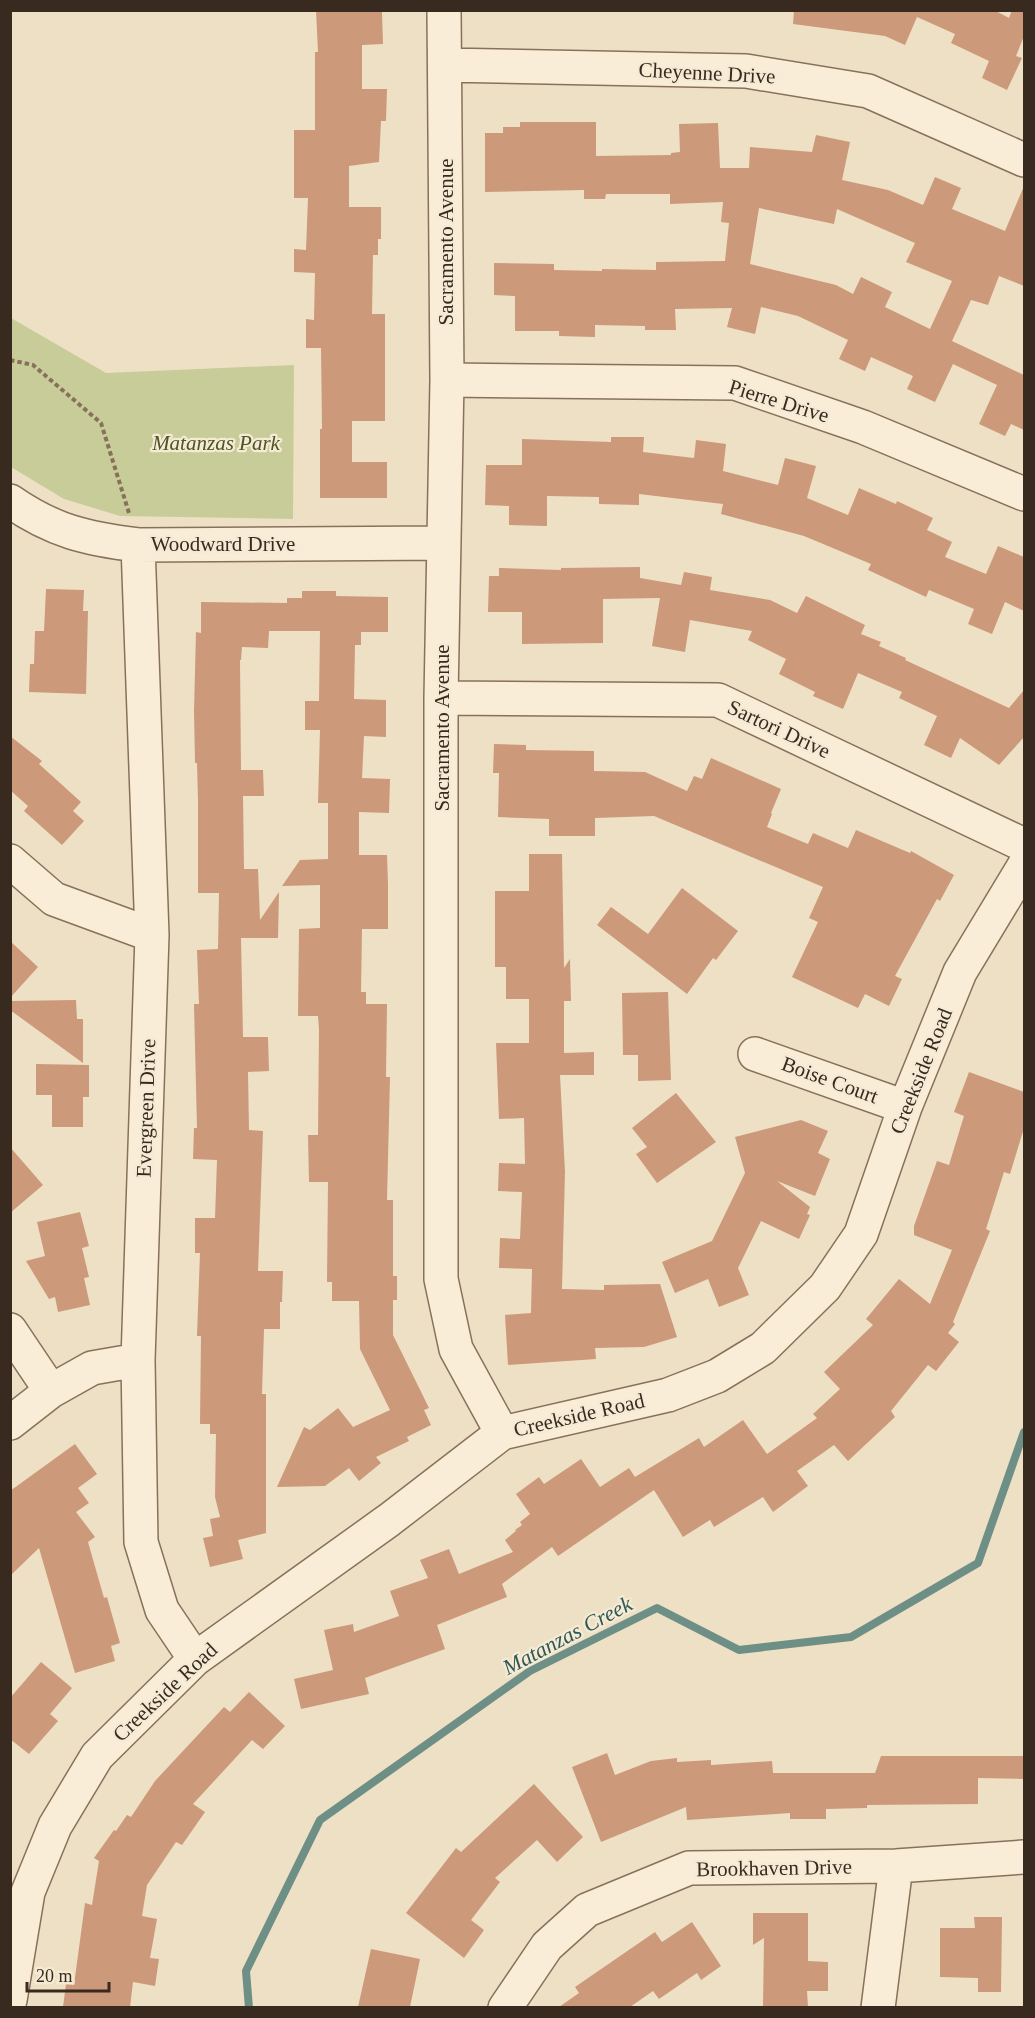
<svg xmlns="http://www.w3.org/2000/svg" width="1035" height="2018" font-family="Georgia,serif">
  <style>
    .green { fill: #c8cc98 }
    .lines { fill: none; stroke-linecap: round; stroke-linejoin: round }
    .stream { stroke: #6d8f85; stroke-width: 8 }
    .building { fill: #cc997a; fill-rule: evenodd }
    .street-casing { stroke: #88715b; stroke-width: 36 }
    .path { stroke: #88715b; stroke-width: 4; stroke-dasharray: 4.5 3; stroke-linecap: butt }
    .street { stroke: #f9edd8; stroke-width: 33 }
    .labels { text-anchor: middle; stroke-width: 4.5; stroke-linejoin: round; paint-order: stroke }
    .street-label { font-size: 21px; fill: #392a1f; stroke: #f5ead4 }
    .park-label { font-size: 21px; font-style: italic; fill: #4b5525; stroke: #f5ead4 }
    .water-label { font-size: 22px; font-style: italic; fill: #2e5854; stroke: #f5ead4 }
  </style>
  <rect width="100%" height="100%" fill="#eee0c4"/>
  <path class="green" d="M 11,318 L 106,373 L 294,365 L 293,519 L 120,516 L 64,499 L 11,467 Z"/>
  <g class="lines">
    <path class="stream" d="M 249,2008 L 246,1971 L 320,1820 L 530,1671 L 657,1608 L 739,1650 L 851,1637 L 978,1563 L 1024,1432"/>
  </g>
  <path class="building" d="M 316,10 L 382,12 L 383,44 L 362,45 L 362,89 L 387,89 L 386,121 L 381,121 L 379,162 L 349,166 L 349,207 L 381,207 L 381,239 L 378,239 L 378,255 L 373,255 L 372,314 L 385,314 L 385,421 L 352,421 L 352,462 L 387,462 L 387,498 L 320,498 L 320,429 L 322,429 L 321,348 L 306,348 L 306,319 L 314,320 L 315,273 L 294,272 L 294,249 L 306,250 L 308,198 L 294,198 L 294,130 L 315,130 L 315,52 L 318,52 Z
    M 794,10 L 994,10 L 1009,18 L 1012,10 L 1024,10 L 1024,36 L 1016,56 L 1022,58 L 1007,90 L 982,78 L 989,61 L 951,43 L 955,34 L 917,17 L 905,45 L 885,36 L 793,24 Z
    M 520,122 L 596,122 L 596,156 L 671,155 L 671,153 L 680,152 L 679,124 L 718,123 L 720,168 L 749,168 L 750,147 L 812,152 L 816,135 L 850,142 L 842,180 L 888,190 L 923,205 L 935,177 L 961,188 L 952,209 L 1005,231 L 1024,186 L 1024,286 L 999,276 L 988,305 L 971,300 L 952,341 L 1024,375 L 1024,430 L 1011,424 L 1005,436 L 979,424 L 997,385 L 953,364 L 935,402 L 907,389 L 913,376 L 871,357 L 865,371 L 839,359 L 848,340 L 798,316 L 761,307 L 755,334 L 727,327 L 732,308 L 675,309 L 676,330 L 645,330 L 645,326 L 595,325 L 595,337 L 559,336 L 559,331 L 515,331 L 515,296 L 494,295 L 494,263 L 554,264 L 554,270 L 602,271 L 602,269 L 656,270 L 656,262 L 725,261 L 729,223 L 721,222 L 723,202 L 670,204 L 670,194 L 606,194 L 605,199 L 584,199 L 584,190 L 485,192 L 485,133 L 503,133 L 503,127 L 520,127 ZM 759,208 L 834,224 L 837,209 L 915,243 L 906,262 L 952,281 L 930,329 L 885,307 L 892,292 L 861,277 L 853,294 L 836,285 L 750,264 Z
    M 611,437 L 644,437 L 643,452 L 694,458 L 696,440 L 726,444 L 723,471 L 778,485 L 785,458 L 816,466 L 807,498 L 848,515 L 859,488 L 896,504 L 897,501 L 933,518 L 927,530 L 952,542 L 945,557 L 986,574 L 998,546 L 1024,557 L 1024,611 L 1005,602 L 992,634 L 968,624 L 974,609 L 929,590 L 926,597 L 868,570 L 871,564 L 804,536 L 721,514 L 723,504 L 639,494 L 639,505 L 599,504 L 599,497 L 547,496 L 547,526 L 509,525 L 509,506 L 485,505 L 486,465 L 522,465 L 522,439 L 611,442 Z
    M 640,567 L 640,578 L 681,585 L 684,572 L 712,577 L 710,590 L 770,600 L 797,613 L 806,596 L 865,625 L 861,634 L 881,642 L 879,646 L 906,658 L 905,660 L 1009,708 L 1024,690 L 1024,737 L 999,765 L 960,738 L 951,758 L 924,745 L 937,716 L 899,698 L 902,692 L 858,673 L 843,709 L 813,696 L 815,692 L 779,674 L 786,659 L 748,640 L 752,631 L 690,620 L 685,652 L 652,646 L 660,598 L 603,599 L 603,643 L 522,644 L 522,612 L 488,612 L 489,576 L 499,576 L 499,568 L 561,570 L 561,568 Z
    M 46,589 L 84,590 L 83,611 L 88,611 L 86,694 L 29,692 L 30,664 L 34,664 L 35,631 L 44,631 Z
    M 302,591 L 336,591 L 336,596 L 388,597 L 388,632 L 361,632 L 361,645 L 355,645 L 354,699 L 386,700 L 386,737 L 364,736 L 362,778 L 390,779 L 389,813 L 359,812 L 359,855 L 387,855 L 388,884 L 388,929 L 362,929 L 361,992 L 366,992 L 366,1004 L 387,1004 L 386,1077 L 390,1077 L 387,1200 L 393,1200 L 393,1276 L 397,1276 L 397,1300 L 393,1300 L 393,1335 L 429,1408 L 424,1410 L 431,1425 L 407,1437 L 409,1441 L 376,1457 L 381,1463 L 359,1481 L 349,1468 L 325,1486 L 277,1487 L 304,1427 L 310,1430 L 338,1408 L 353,1427 L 390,1410 L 360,1349 L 359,1301 L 332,1301 L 332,1282 L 327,1282 L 328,1182 L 309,1182 L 308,1135 L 318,1135 L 319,1029 L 318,1016 L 298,1016 L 299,929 L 320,928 L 320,885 L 282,886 L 300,860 L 328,859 L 328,803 L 318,803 L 320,730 L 305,730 L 305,701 L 319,701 L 320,631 L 269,631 L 268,648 L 242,647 L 241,660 L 240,660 L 241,770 L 263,770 L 264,796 L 243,796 L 244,869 L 258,869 L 260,920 L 279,892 L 278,938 L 241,938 L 243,1037 L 268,1037 L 269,1071 L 248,1072 L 249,1130 L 263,1131 L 258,1271 L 283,1271 L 282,1302 L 280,1302 L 280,1329 L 264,1329 L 262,1394 L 266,1394 L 266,1533 L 238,1540 L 243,1559 L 210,1567 L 203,1538 L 213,1536 L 210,1519 L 220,1517 L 215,1497 L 216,1434 L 210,1434 L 210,1424 L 200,1424 L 201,1336 L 197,1336 L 200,1253 L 195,1253 L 195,1218 L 215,1218 L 217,1160 L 193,1159 L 194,1128 L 197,1128 L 194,1004 L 199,1004 L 197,950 L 218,949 L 219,893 L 198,893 L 198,800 L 197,763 L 195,763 L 194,711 L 196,632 L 201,633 L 201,602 L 287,603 L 287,598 L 302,598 Z
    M 10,736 L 42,761 L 39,764 L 81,802 L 73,811 L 84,821 L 62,845 L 24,811 L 28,806 L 10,790 Z
    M 494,744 L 526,745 L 526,750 L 594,751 L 594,771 L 645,772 L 687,791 L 694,776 L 702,779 L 711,758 L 781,789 L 771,813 L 772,814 L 767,827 L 808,844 L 813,833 L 848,848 L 856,830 L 910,853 L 911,851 L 954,875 L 940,901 L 937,899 L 895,976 L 902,979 L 889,1006 L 865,994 L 858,1008 L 792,977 L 818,922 L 809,918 L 823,887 L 654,816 L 595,818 L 595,836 L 549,836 L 549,819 L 498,817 L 499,773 L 493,773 Z
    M 529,854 L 562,854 L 564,968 L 570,959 L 571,1001 L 564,1001 L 564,1053 L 594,1052 L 594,1075 L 560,1075 L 565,1172 L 562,1289 L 604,1290 L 604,1285 L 660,1284 L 677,1337 L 644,1347 L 595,1348 L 596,1359 L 508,1365 L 505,1315 L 531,1313 L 532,1269 L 499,1268 L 500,1238 L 520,1239 L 522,1192 L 498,1191 L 499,1163 L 525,1164 L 524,1118 L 499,1119 L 496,1043 L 529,1043 L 529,999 L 506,999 L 506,967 L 495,967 L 495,891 L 529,891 Z
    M 682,888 L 738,931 L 716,960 L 713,958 L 687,994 L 597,925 L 611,907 L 648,934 Z
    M 10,941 L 38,967 L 10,998 Z
    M 668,992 L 671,1080 L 638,1081 L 638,1055 L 623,1055 L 622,993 Z
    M 76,1000 L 77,1019 L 83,1019 L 83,1063 L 10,1010 L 10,1001 Z
    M 36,1064 L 89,1065 L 89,1097 L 83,1097 L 83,1127 L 52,1127 L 52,1095 L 36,1095 Z
    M 969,1072 L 1024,1092 L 1024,1128 L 1010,1174 L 1004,1172 L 986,1229 L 990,1231 L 953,1322 L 955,1324 L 948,1333 L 959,1342 L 936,1371 L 928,1365 L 891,1411 L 895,1417 L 848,1461 L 834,1445 L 797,1471 L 808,1486 L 773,1512 L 763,1497 L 714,1527 L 710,1520 L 683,1537 L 654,1490 L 558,1556 L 552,1547 L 502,1584 L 507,1597 L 437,1625 L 445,1649 L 365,1678 L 369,1694 L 301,1709 L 294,1679 L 333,1670 L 324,1630 L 353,1624 L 354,1632 L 399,1616 L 390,1591 L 428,1578 L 420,1560 L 449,1549 L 459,1574 L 513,1552 L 505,1540 L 516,1531 L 515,1530 L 522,1525 L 520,1522 L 530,1514 L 516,1494 L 539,1477 L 544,1484 L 581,1459 L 600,1487 L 629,1468 L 635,1477 L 699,1438 L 704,1447 L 743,1420 L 767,1454 L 817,1418 L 813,1414 L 840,1389 L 824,1372 L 873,1325 L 866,1319 L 899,1279 L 930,1304 L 952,1250 L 914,1235 L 914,1226 L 937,1161 L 949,1165 L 964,1116 L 954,1112 Z
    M 676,1093 L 716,1142 L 657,1183 L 636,1154 L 647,1147 L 632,1128 Z
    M 801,1120 L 828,1131 L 818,1153 L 830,1159 L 815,1196 L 777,1181 L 810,1207 L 807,1214 L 810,1215 L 799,1239 L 761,1221 L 738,1268 L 749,1295 L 719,1307 L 708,1279 L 675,1293 L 662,1262 L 712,1241 L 745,1173 L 735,1137 Z
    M 10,1147 L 43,1185 L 10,1213 Z
    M 80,1212 L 89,1246 L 82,1248 L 89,1277 L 84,1278 L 90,1305 L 58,1312 L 55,1297 L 49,1299 L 26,1261 L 45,1256 L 37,1222 Z
    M 75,1444 L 97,1474 L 78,1488 L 89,1503 L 76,1512 L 95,1537 L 88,1542 L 104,1598 L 107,1597 L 120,1643 L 111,1646 L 115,1661 L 75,1673 L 39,1548 L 10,1576 L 10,1491 Z
    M 41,1662 L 72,1688 L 50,1714 L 58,1721 L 29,1754 L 10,1739 L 10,1698 Z
    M 249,1692 L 285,1726 L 263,1749 L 252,1740 L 193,1804 L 205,1812 L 182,1845 L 176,1842 L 147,1885 L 142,1916 L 157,1919 L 150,1958 L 159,1959 L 155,1986 L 133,1982 L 130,2007 L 63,2007 L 66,1984 L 74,1985 L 85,1903 L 92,1905 L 99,1861 L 94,1858 L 114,1830 L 116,1831 L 127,1815 L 131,1817 L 155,1781 L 224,1707 L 230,1712 Z
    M 607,1753 L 615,1775 L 651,1761 L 677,1758 L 677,1762 L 711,1760 L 711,1765 L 772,1761 L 773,1773 L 875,1773 L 881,1756 L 1024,1756 L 1024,1779 L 978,1778 L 978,1804 L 867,1805 L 867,1808 L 826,1809 L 826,1819 L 790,1819 L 790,1813 L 687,1820 L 686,1807 L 601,1842 L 572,1767 Z
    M 534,1784 L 583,1837 L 557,1862 L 537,1840 L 495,1878 L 500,1882 L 471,1920 L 484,1930 L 464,1958 L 406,1913 L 456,1848 L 461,1852 Z
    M 753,1913 L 808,1913 L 808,1961 L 828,1962 L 828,1991 L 807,1991 L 808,2007 L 763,2007 L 764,1938 L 753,1945 Z
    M 974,1917 L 1002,1917 L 1001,1992 L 978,1992 L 978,1978 L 940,1977 L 940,1928 L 975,1928 Z
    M 692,1922 L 721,1966 L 701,1980 L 697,1973 L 659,1999 L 653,1991 L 630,2007 L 559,2007 L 579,1993 L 575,1987 L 655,1932 L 662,1942 Z
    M 371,1949 L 420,1959 L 410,2007 L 358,2007 Z"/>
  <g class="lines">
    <defs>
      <path id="street" d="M 444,10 L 447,380 L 441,698 L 441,1279 L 456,1349 L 502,1433
        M 446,65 L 746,71 L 868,91 L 1024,160
        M 447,380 L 735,383 L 863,427 L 1024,494
        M 10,501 C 53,531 87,539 138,545 L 444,543
        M 138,545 L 152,935 L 138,1360 L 141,1542 L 162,1610 L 195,1659
        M 441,698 L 718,700 L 1024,845
        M 10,861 L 54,899 L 152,935
        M 755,1054 L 905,1107
        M 10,1330 L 51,1391
        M 10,1423 L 51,1391 L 92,1368 L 138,1360
        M 10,2000 L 28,1892 L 55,1826 L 97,1756 L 195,1659 L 389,1520 L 502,1433 L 668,1395 L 717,1376 L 763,1348 L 825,1287 L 861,1234 L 905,1107 L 960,972 L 1024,866
        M 505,2008 L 547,1946 L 587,1910 L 689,1868 L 896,1866 L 1024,1857
        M 878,2008 L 896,1866"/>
    </defs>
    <use href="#street" class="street-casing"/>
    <path class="path" d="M 10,360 L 33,365 L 101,423 L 129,513"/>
    <use href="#street" class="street"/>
  </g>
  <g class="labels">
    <g class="street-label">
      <text transform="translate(707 73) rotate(3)" y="7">Cheyenne Drive</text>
      <text transform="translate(446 242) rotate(-90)" y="7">Sacramento Avenue</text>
      <text transform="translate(779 401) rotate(17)" y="7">Pierre Drive</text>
      <text x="223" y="551">Woodward Drive</text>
      <text transform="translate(442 728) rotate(-90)" y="7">Sacramento Avenue</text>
      <text transform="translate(779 729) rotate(25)" y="7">Sartori Drive</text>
      <text transform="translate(921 1071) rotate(-68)" y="7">Creekside Road</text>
      <text transform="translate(830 1080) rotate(20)" y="7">Boise Court</text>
      <text transform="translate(146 1108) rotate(-88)" y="7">Evergreen Drive</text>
      <text transform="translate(579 1415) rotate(-13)" y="7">Creekside Road</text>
      <text transform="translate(165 1692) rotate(-43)" y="7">Creekside Road</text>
      <text transform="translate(774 1868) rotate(-1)" y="7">Brookhaven Drive</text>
    </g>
    <g class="park-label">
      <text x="216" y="450">Matanzas Park</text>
    </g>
    <g class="water-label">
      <text transform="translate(567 1635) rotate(-28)" y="8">Matanzas Creek</text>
    </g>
  </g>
  <rect width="1035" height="2018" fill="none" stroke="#392a1f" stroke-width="24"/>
  <path d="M27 1982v9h82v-9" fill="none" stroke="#392a1f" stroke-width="3"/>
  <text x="36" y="1982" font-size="18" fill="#392a1f" stroke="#f5ead4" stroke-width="4.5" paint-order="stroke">20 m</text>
</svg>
